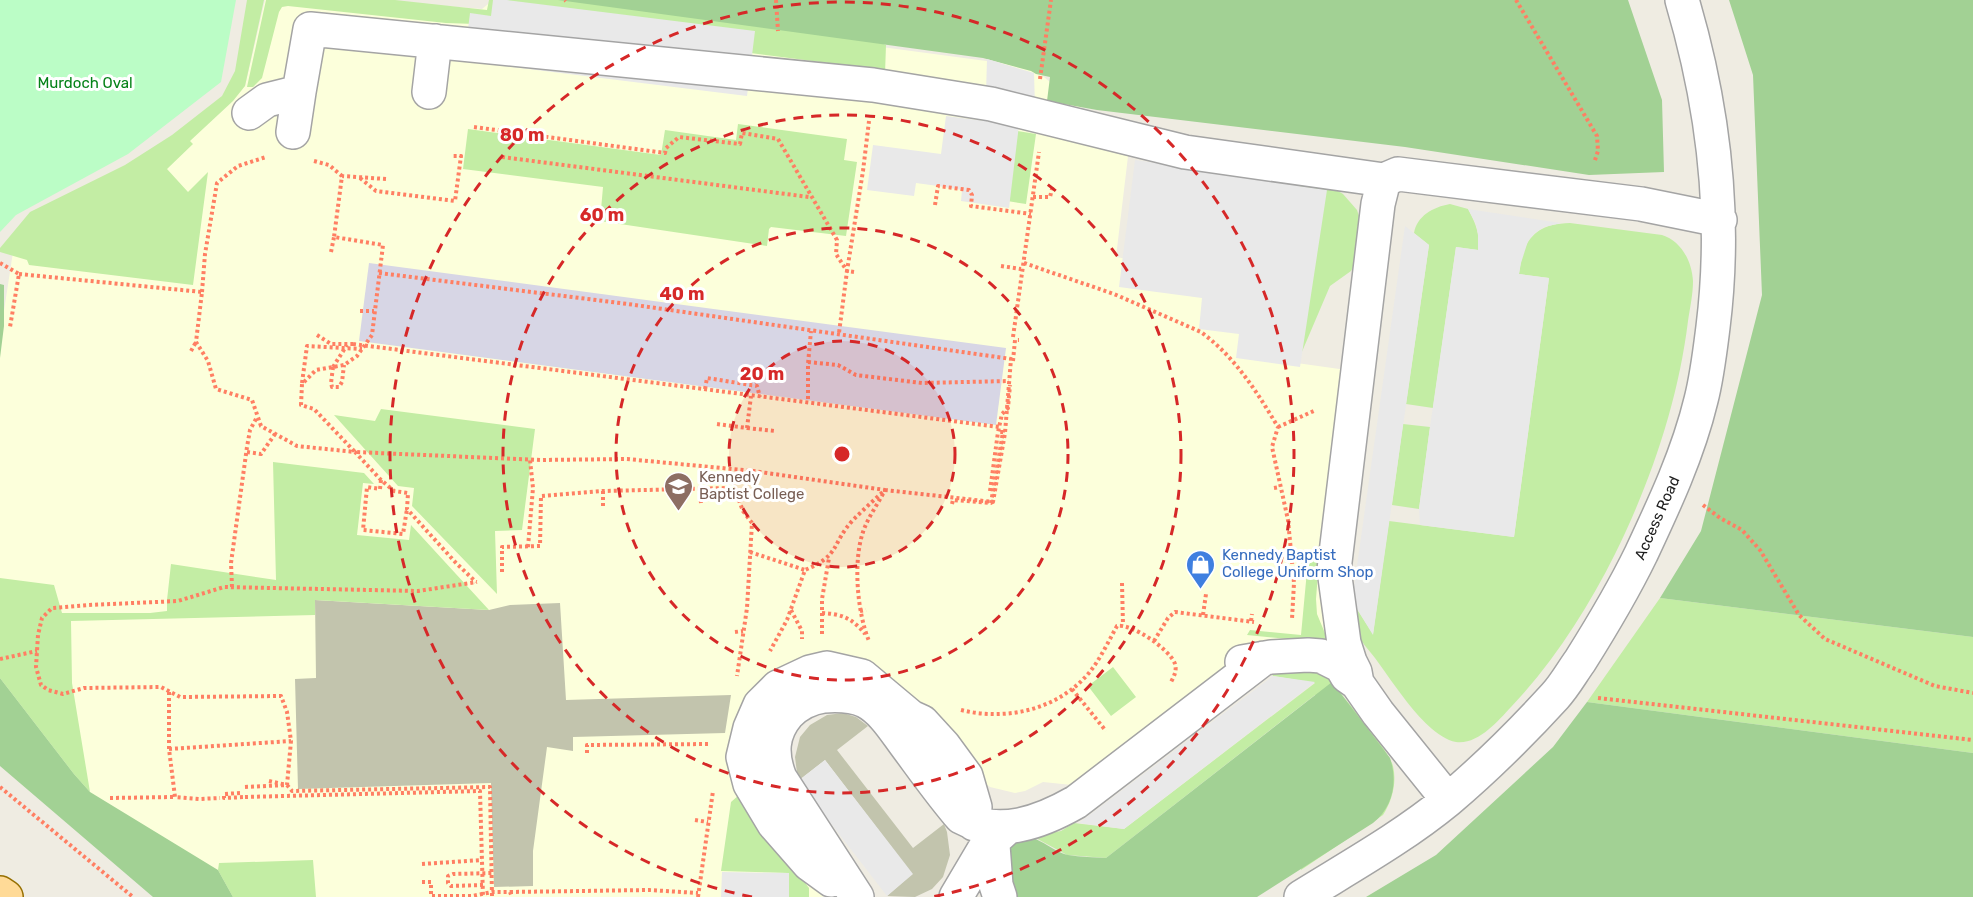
<svg xmlns="http://www.w3.org/2000/svg" width="1973" height="897" font-family="Rubik,sans-serif">
  <style>
    .education { fill: #fcffdb }
    .construction { fill: #c2c4ad }
    .grass { fill: #c3eda4 }
    .forest { fill: #a2d194 }
    .park { fill: #bbfdc6 }
    .parking { fill: #e9e9e9 }
    .plaza { fill: #d7d6e5 }
    .lines { fill: none; stroke-linecap: round; stroke-linejoin: round }
    .minor-casing { stroke: #a4a4a4; stroke-width: 36 }
    .major-casing { stroke: #966f00; stroke-width: 36 }
    .path { stroke: #ff7f63; stroke-width: 4; stroke-dasharray: 3 3; stroke-linecap: butt }
    .minor { stroke: #fff; stroke-width: 33 }
    .major { stroke: #ffda97; stroke-width: 33 }
    .path-bridge { stroke: #ff7f63; stroke-width: 4; stroke-dasharray: 3 3; stroke-linecap: butt }
    .ring { fill: none; stroke: #d62828; stroke-width: 3; stroke-dasharray: 10 8 }
    .labels { text-anchor: middle; stroke-width: 6; stroke-linejoin: round; paint-order: stroke }
    .park-label { font-size: 15px; fill: #058218; stroke: #fff }
    .education-label { font-size: 15px; fill: #785e54; stroke: #fff; text-anchor: start }
    .street-label { font-size: 15px; fill: #1d1d1d; stroke: #fff }
    .shop-label { font-size: 15px; fill: #366cbe; stroke: #fff; text-anchor: start }
    .centre { fill: #d62828; stroke: #fff; stroke-width: 3 }
    .ring-label { font-size: 18px; text-anchor: middle; font-weight: bold; fill: #d62828; stroke: #fff; stroke-width: 6; stroke-linejoin: round; paint-order: stroke }
  </style>
  <rect width="100%" height="100%" fill="#efece2"/>
  <path class="education" d="M 265,0 L 373,0 L 482,9 L 493,0 L 530,0 L 1032,67 L 1129,148 L 1116,257 L 1133,260 L 1207,294 L 1242,329 L 1239,355 L 1375,374 L 1339,650 L 1270,668 L 1101,788 L 1043,782 L 1025,791 L 1015,793 L 990,787 L 979,779 L 853,664 L 746,787 L 823,897 L 178,897 L 0,711 L 0,337 L 13,252 L 245,86 Z"/>
  <path class="construction" d="M 315,600 L 489,610 L 510,605 L 560,603 L 566,700 L 731,695 L 725,733 L 573,737 L 573,751 L 547,747 L 533,851 L 533,886 L 494,887 L 491,783 L 298,789 L 295,679 L 316,678 Z
    M 843,713 L 856,717 L 868,726 L 837,750 L 913,848 L 944,824 L 947,832 L 950,855 L 943,877 L 932,889 L 915,897 L 887,896 L 912,874 L 825,760 L 798,781 L 795,757 L 800,737 L 810,725 L 827,715 Z"/>
  <path class="grass" d="M 247,0 L 264,0 L 245,86 L 233,101 L 190,141 L 193,144 L 167,169 L 188,192 L 208,172 L 193,285 L 29,265 L 27,260 L 0,252 L 0,248 L 30,212 L 125,165 L 172,135 L 222,96 L 235,71 Z
    M 266,0 L 395,0 L 487,10 L 489,0 L 767,0 L 886,45 L 885,74 L 875,69 L 500,21 L 475,24 L 446,23 L 288,6 L 282,7 L 279,12 L 262,78 L 253,87 L 247,87 Z
    M 738,124 L 847,139 L 844,160 L 857,162 L 846,236 L 771,227 L 769,229 L 767,246 L 600,221 L 603,187 L 463,169 L 468,129 L 661,155 L 665,130 L 736,140 Z
    M 1011,130 L 1036,134 L 1026,204 L 995,199 Z
    M 1297,183 L 1335,189 L 1343,194 L 1357,210 L 1362,225 L 1360,257 L 1351,271 L 1330,286 L 1301,354 L 1326,190 L 1298,186 Z
    M 1450,204 L 1468,209 C 1476,224 1480,234 1478,250 L 1456,247 L 1433,408 L 1406,404 L 1429,245 L 1414,233 C 1417,216 1433,207 1450,204 Z
    M 1570,223 L 1662,235 C 1681,241 1692,261 1693,281 C 1693,294 1690,308 1688,321 C 1678,402 1651,481 1615,554 C 1588,608 1553,663 1511,707 C 1498,721 1478,745 1456,742 C 1438,739 1417,715 1407,702 C 1396,688 1386,673 1375,658 C 1369,650 1361,642 1357,633 C 1353,624 1353,611 1352,601 L 1373,634 L 1389,521 L 1514,537 L 1549,278 L 1519,274 C 1523,240 1534,224 1570,223 Z
    M 381,409 L 535,429 L 522,530 L 495,531 L 497,594 L 412,506 L 414,488 L 398,486 L 334,415 L 375,421 Z
    M 1403,424 L 1430,427 L 1419,509 L 1392,505 Z
    M 273,462 L 364,473 L 374,484 L 363,483 L 357,535 L 409,540 L 411,525 L 489,610 L 315,600 L 315,615 L 71,621 L 72,683 L 90,792 L 74,774 L 0,678 L 0,578 L 54,585 L 62,613 L 150,613 L 167,611 L 167,600 L 171,564 L 276,580 Z
    M 1308,560 L 1319,560 L 1316,599 L 1317,614 L 1329,643 L 1247,635 L 1250,630 L 1301,635 Z
    M 1660,598 L 1973,637 L 1973,753 L 1587,702 Z
    M 1113,667 L 1136,697 L 1111,716 L 1088,686 Z
    M 1309,669 L 1326,677 L 1332,682 C 1345,700 1388,748 1393,766 C 1397,783 1392,801 1383,815 L 1301,870 L 1315,695 L 1106,858 L 1067,855 L 1032,836 L 1061,831 L 1074,823 L 1124,829 L 1315,683 L 1273,676 L 1272,674 L 1281,670 Z
    M 739,795 L 809,888 L 809,897 L 789,897 L 788,873 L 721,871 L 731,802 Z
    M 313,860 L 316,897 L 233,897 L 218,870 L 219,863 Z"/>
  <path class="forest" d="M 558,0 L 1628,0 L 1662,100 L 1664,172 L 1589,175 L 1405,147 L 1097,110 L 1047,101 L 1050,77 L 1036,74 L 1031,71 L 983,58 Z
    M 1729,0 L 1973,0 L 1973,637 L 1660,598 L 1701,531 L 1762,295 L 1753,75 Z
    M 0,284 L 4,285 L 4,326 L 0,358 Z
    M 0,678 L 74,774 L 90,792 L 218,870 L 233,897 L 153,897 L 0,766 Z
    M 1332,682 L 1390,758 C 1398,782 1393,807 1373,823 L 1257,897 L 1009,897 L 1009,846 C 1031,824 1046,850 1068,855 C 1080,857 1094,857 1106,858 Z
    M 1587,702 L 1973,753 L 1973,897 L 1366,897 L 1436,855 L 1553,747 Z"/>
  <path class="park" d="M 0,0 L 236,0 L 221,82 L 128,154 L 16,215 L 0,232 Z"/>
  <path class="parking" d="M 493,0 L 507,0 L 755,31 L 747,96 L 464,61 L 470,13 L 491,16 Z
    M 987,59 L 1034,73 L 1035,107 L 986,93 Z
    M 946,116 L 1019,125 L 1009,208 L 961,201 L 962,190 L 938,186 L 916,183 L 914,196 L 867,190 L 873,145 L 941,154 Z
    M 1135,160 L 1297,183 L 1298,186 L 1327,190 L 1300,367 L 1236,358 L 1239,334 L 1199,329 L 1202,298 L 1119,287 Z
    M 1468,209 L 1561,223 L 1544,227 L 1535,233 L 1528,241 L 1521,263 L 1519,274 L 1549,278 L 1514,537 L 1420,525 L 1419,509 L 1430,427 L 1456,247 L 1478,250 L 1478,234 L 1476,224 Z
    M 1405,226 L 1429,245 L 1373,635 L 1352,601 Z
    M 1273,676 L 1315,682 L 1124,829 L 1079,823 Z
    M 825,760 L 913,874 L 887,896 L 798,781 Z
    M 722,872 L 789,873 L 789,897 L 721,897 Z"/>
  <path class="plaza" d="M 369,263 L 1006,348 L 996,425 L 359,341 Z"/>
  <g class="lines">
    <defs>
      <path id="minor" d="M 299,92 L 310,29 L 873,85 L 991,104 L 1185,152 L 1384,180
        M 429,92 L 435,41
        M 249,113 L 267,100 L 299,92 L 293,132
        M 1242,662 L 1271,657 L 1308,655 L 1321,656 L 1341,666 L 1347,676 L 1357,683 L 1378,713 L 1448,800
        M 1357,683 L 1355,672 L 1350,662 L 1344,643 L 1334,570 L 1378,204 L 1384,180 L 1398,174 L 1641,204 L 1720,220
        M 992,832 L 996,885 L 1000,897
        M 831,880 L 809,864 L 774,824 L 750,784 L 743,757 L 750,728 L 760,705 L 778,687 L 810,672 L 827,668 L 862,676 L 911,717 L 922,722 L 944,746 L 966,776 L 975,807 L 974,824
        M 857,897 L 780,778 C 771,755 771,734 788,714 C 798,704 810,698 824,696 C 838,695 852,695 865,701 C 884,711 895,731 908,748 C 925,771 942,795 961,817 C 999,838 1041,822 1076,802 L 1264,658
        M 956,897 L 985,848 L 1008,827
        M 1301,897 C 1351,866 1403,837 1448,800 C 1486,768 1522,732 1555,696 C 1565,685 1572,672 1580,661 C 1602,626 1623,591 1641,554 C 1664,505 1688,454 1701,400 C 1707,377 1710,351 1713,327 C 1727,215 1714,108 1682,0"/>
      <path id="major" d="M 0,893 L 6,897"/>
    </defs>
    <use href="#minor" class="minor-casing"/>
    <use href="#major" class="major-casing"/>
    <path class="path" d="M 565,0 L 566,1
      M 776,0 L 778,31
      M 1516,0 L 1597,136 L 1598,151 L 1594,163
      M 1040,79 L 1051,0
      M 474,127 L 665,153 L 666,148 L 679,137 L 740,144 L 742,133 L 778,139 L 837,240 L 836,254 L 847,271 L 839,333
      M 502,157 L 809,197
      M 314,161 L 329,165 L 342,176
      M 360,178 L 376,191 L 455,201 L 461,156 L 453,156
      M 386,179 L 342,176 L 334,237 L 383,245 L 372,335 L 357,356 L 344,365 L 316,370 L 302,384 L 301,405 L 314,409 L 355,452 L 540,460 L 627,459 L 753,471 L 885,490 C 878,504 868,517 863,532 C 853,561 857,612 869,641
      M 1033,197 L 1050,197 L 1053,185
      M 935,205 L 938,186 L 969,190 L 972,195 L 971,206 L 1031,214
      M 331,252 L 334,237
      M 0,263 L 19,274 L 10,327
      M 1024,263 L 1114,294 L 1201,332 C 1235,357 1257,392 1278,427 L 1272,447 L 1288,520 L 1294,583 L 1292,619
      M 1001,266 L 1021,269
      M 854,272 L 847,271 L 863,171 L 869,121
      M 379,273 L 628,304 L 1011,359 L 1005,433 L 993,502 L 885,490 C 874,500 863,510 853,520 C 831,544 841,555 805,570 L 787,620 L 770,651
      M 19,274 L 202,292 L 196,342 L 208,361 L 216,389 L 252,400 L 261,426 L 297,446 L 355,452 L 381,480 L 394,491 L 408,493 L 407,509 L 456,563 L 476,582
      M 202,292 L 205,254 L 217,183 L 238,166 L 266,157
      M 360,311 L 374,311
      M 317,335 L 331,344 L 353,344
      M 1013,337 L 1039,152
      M 191,351 L 196,342
      M 1013,361 L 1015,340 L 1019,340
      M 808,362 L 838,365 L 856,375 L 922,383 L 1009,381
      M 333,367 L 331,383 L 332,387 L 339,387 L 342,382 L 344,365
      M 302,383 L 307,346 L 362,349
      M 705,389 L 707,378 L 757,386 L 760,397
      M 808,399 L 808,364 L 811,331
      M 717,424 L 747,428 L 751,396
      M 1278,427 L 1316,410
      M 247,452 L 261,454 L 275,434
      M 381,480 L 380,489 L 367,487 L 363,530 L 403,534 L 407,509
      M 1274,488 L 1280,487
      M 700,489 L 701,503
      M 603,491 L 603,506
      M 990,491 L 998,432
      M 1703,505 L 1720,518 L 1742,530 L 1760,550 L 1799,615 L 1825,639 L 1935,686 L 1973,693
      M 528,547 L 533,488 L 530,460
      M 750,552 L 805,570
      M 502,572 L 502,547 L 540,546 L 541,496 L 603,491 L 728,488 L 735,490 L 743,511 L 752,523 L 747,608 L 737,676
      M 1122,583 L 1123,625
      M 232,587 L 231,563 L 247,447 L 250,430 L 257,417
      M 791,610 L 802,631 L 802,639
      M 860,611 L 866,610
      M 822,613 C 842,614 852,618 865,634
      M 1203,615 L 1206,594
      M 1251,621 L 1252,614
      M 735,632 L 743,631
      M 822,634 L 822,599 L 829,558
      M 1154,641 L 1168,618 L 1175,612 L 1254,622
      M 0,659 L 37,651
      M 1072,689 L 1106,731
      M 169,692 L 169,749 L 175,797 L 199,799 L 220,798
      M 1598,698 L 1973,740
      M 961,710 C 1006,721 1057,710 1088,674 C 1100,660 1108,642 1117,626 C 1131,623 1170,649 1175,664 C 1177,671 1174,676 1171,682
      M 169,749 L 291,741
      M 587,753 L 587,745 L 711,744
      M 269,781 L 287,785 L 291,741 L 287,712 L 281,696 L 180,697 L 161,687 L 84,688 L 63,694 L 48,690 L 41,685 L 36,667 L 38,635 L 42,618 L 52,608 L 89,605 L 178,601 L 224,587 L 418,591 L 477,582
      M 0,787 L 133,897
      M 245,787 L 287,785 L 292,791 L 490,787 L 492,897
      M 240,793 L 224,794 L 224,798 L 245,797
      M 110,798 L 175,797
      M 695,820 L 708,822
      M 422,864 L 482,860
      M 422,882 L 431,882 L 431,896 L 472,896 L 492,892 L 510,892 L 512,897
      M 483,885 L 451,886 L 448,883 L 448,876 L 453,874 L 492,873
      M 510,892 L 649,890 L 698,893
      M 698,897 L 713,791"/>
    <use href="#minor" class="minor"/>
    <use href="#major" class="major"/>
    <path class="path-bridge" d="M 353,344 L 999,427
      M 333,367 L 347,345
      M 747,428 L 775,431
      M 952,504 L 953,500 L 991,503 L 1003,432 L 998,432 L 1002,414 L 1008,408 L 1010,385
      M 245,797 L 480,791 L 483,897"/>
  </g>
  <circle cx="842" cy="454" r="113" fill="#d62828" fill-opacity=".12"/>
  <g class="ring">
    <circle cx="842" cy="454" r="113"/>
    <circle cx="842" cy="454" r="226"/>
    <circle cx="842" cy="454" r="339"/>
    <path d="M752 897A452 452 0 1 1 932 897"/>
  </g>
  <defs>
    <symbol id="school-pin" viewBox="-11 -11 22 30"><path d="M0 17L-7.5 6A9.5 9.5 0 1 1 7.5 6Z" fill="#8d6e63" stroke="#fff"/><path d="M0-5L7-2L0 1L-7-2ZM-4 1L0 2.5L4 1V4Q0 6-4 4Z" fill="#fff"/></symbol>
    <symbol id="shop-pin" viewBox="-11 -11 22 30"><path d="M0 17L-7.5 6A9.5 9.5 0 1 1 7.5 6Z" fill="#3f7fe0" stroke="#fff"/><path d="M-5-2.5h2.3a2.7 3.5 0 0 1 5.4 0H5L5.5 6h-11ZM-1.5-2.5h3a1.5 2.3 0 0 0-3 0Z" fill="#fff"/></symbol>
  </defs>
  <g fill-rule="evenodd">
    <use href="#school-pin" x="662" y="470" width="33" height="45"/>
    <use href="#shop-pin" x="1184" y="548" width="33" height="45"/>
  </g>
  <g class="labels">
    <g class="park-label">
      <text x="85" y="88">Murdoch Oval</text>
    </g>
    <g class="education-label">
      <text x="699" y="482">Kennedy<tspan x="699" dy="17">Baptist College</tspan></text>
    </g>
    <g class="street-label">
      <text transform="translate(1657 518) rotate(-66)" y="5">Access Road</text>
    </g>
    <g class="shop-label">
      <text x="1222" y="560">Kennedy Baptist<tspan x="1222" dy="17">College Uniform Shop</tspan></text>
    </g>
  </g>
  <circle cx="842" cy="454" r="9" class="centre"/>
  <g class="ring-label">
    <text x="522" y="141">80 m</text>
    <text x="602" y="221">60 m</text>
    <text x="682" y="300">40 m</text>
    <text x="762" y="380">20 m</text>
  </g>
</svg>
